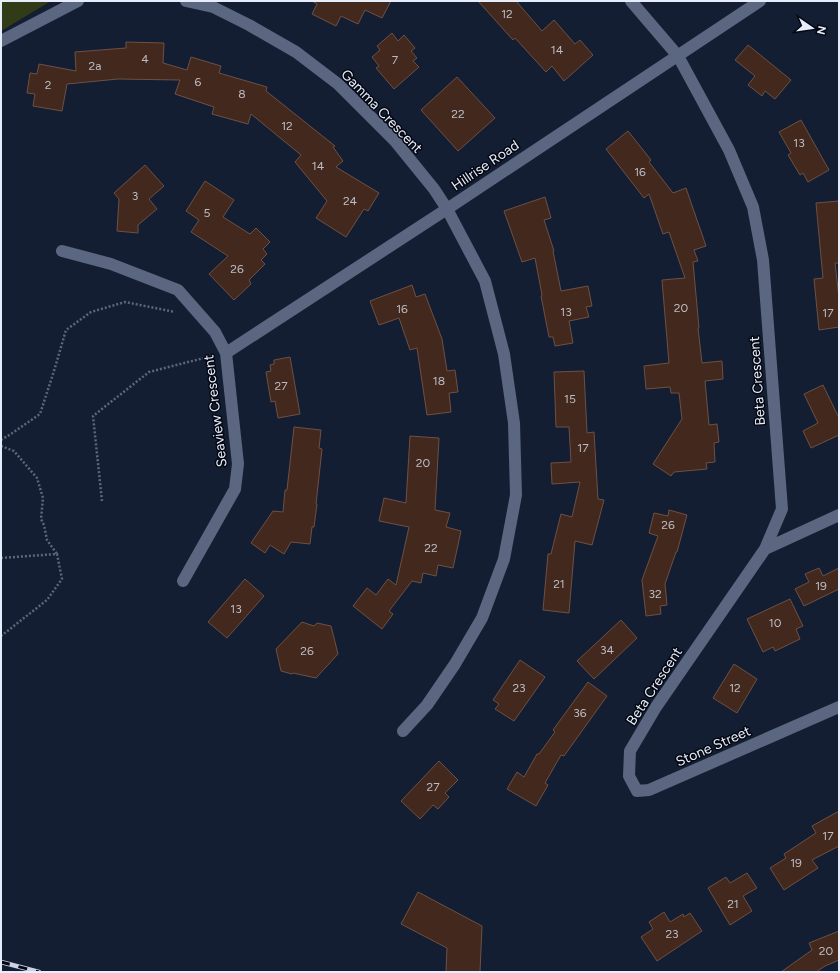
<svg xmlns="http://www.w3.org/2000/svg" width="840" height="973" font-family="Figtree,sans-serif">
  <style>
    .green { fill: #323b17 }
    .building { fill: #42281d; stroke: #6d5044 }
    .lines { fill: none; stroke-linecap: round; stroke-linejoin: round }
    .path { stroke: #5e677a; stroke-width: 2.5; stroke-dasharray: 2 2; stroke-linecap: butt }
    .minor { stroke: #5b6680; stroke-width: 12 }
    .rail-casing { stroke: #cbd2e3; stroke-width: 4.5 }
    .rail { stroke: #050811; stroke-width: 3; stroke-dasharray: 9; stroke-linecap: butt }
    .labels { text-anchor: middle; stroke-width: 3; stroke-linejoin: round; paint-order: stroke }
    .number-label { font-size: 12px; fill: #bdbcc5 }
    .street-label { font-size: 14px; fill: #e6edfd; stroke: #050811 }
  </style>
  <rect width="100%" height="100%" fill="#141e33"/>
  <path class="green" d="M 1,1 L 51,1 L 1,31 Z"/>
  <path class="building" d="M 312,1 L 391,1 L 382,18 L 365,10 L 358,24 L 341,16 L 336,26 L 312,14 L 317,4 Z
    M 478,1 L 516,1 L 542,31 L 554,20 L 575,44 L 580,40 L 593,55 L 564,81 L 552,66 L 546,72 L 515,38 L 513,40 Z
    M 392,33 L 398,41 L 404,35 L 415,48 L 411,51 L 417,58 L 413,61 L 419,67 L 394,89 L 376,68 L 379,66 L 372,57 L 380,50 L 377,46 Z
    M 126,42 L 164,43 L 163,63 L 187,70 L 191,57 L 221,66 L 219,73 L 267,87 L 266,91 L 335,146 L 333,147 L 343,161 L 336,167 L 379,193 L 368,211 L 364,209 L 346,237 L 316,218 L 327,201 L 295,162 L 301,155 L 251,114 L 248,124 L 212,114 L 214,107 L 175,94 L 180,80 L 118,79 L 67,84 L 62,111 L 33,106 L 35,94 L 27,93 L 30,73 L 37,74 L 39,64 L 76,71 L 75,52 L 126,48 Z
    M 748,45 L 791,80 L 775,99 L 765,91 L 762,96 L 748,85 L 755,76 L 735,60 Z
    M 457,77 L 495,118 L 458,151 L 421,110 Z
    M 801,120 L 829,170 L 808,182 L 803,173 L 800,175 L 788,155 L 791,153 L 779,132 Z
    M 628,131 L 651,160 L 649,162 L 673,193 L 686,188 L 706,246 L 694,250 L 698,261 L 693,262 L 699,328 L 698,328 L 702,363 L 722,361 L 723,379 L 705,381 L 709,425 L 717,424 L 719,442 L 714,443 L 715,462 L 706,463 L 707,469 L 674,472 L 671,476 L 653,464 L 682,419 L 679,393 L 671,393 L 670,387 L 646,389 L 644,366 L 669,363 L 662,280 L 685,278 L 669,232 L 663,234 L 649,194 L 644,198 L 606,149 Z
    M 145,165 L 164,186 L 149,199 L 157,209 L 138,225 L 138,233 L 117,231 L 119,199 L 114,193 Z
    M 205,181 L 234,200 L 223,217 L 250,234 L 256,228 L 270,242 L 263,249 L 267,254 L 261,260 L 265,264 L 249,280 L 251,284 L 234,300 L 209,274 L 228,256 L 191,232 L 199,220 L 186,211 Z
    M 545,197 L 551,218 L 544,220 L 554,251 L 553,251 L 561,291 L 588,286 L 592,306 L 586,307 L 589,317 L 569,321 L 573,343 L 555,346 L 553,337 L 549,337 L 541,296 L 542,295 L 535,258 L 522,262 L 504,211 Z
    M 839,201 L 839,263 L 835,263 L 839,298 L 839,327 L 819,330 L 814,279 L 823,278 L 816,203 Z
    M 412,285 L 416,297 L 425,294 L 442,339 L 447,371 L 455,370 L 458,392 L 449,393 L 451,412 L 427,415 L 417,348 L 410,350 L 399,318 L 379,325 L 370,301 Z
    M 290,357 L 300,414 L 278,418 L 275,401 L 271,402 L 266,372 L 271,371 L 270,365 L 274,364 L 274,360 Z
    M 584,371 L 587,433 L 594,432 L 598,499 L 604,500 L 592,545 L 575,541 L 569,613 L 543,610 L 548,554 L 551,554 L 561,514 L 572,517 L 580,482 L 552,484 L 551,463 L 571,462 L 569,427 L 556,427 L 554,372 Z
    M 823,385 L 839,418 L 839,435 L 811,448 L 803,431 L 818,423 L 804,394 Z
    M 294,427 L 321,430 L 319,448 L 322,449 L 316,504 L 317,504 L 314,527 L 312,527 L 310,544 L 291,542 L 284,554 L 270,545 L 265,553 L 251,543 L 273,511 L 283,512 L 285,490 L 287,490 Z
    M 410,436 L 439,438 L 435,510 L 450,513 L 446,527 L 461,531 L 453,568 L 438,565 L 436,576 L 423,573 L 421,583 L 412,581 L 389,611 L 393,614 L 382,629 L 353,606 L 367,588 L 376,595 L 388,579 L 396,585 L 409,527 L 379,521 L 384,498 L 406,503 Z
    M 669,510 L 687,515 L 677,552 L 676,552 L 665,584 L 667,605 L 660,606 L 661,614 L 646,616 L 642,580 L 658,536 L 649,533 L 654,513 L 668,516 Z
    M 819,568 L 823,576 L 839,568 L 839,589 L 804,606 L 795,589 L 809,582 L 805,574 Z
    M 245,579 L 264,596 L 227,638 L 208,622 Z
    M 790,599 L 803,626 L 796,629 L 800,639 L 775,651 L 773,647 L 763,652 L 747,619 Z
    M 621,620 L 637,638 L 594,679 L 577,661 Z
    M 302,622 L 314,626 L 317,623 L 331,626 L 338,654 L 316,678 L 293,673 L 292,674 L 281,671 L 276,649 Z
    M 520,660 L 545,677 L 514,721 L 495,709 L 499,704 L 493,700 Z
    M 734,664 L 757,679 L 737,713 L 713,698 Z
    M 588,682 L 607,696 L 564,756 L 561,755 L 545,783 L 548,785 L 536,806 L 507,789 L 517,772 L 524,777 L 537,754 L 539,754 L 555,732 L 553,730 Z
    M 439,761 L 458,780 L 445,793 L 449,797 L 438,809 L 433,805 L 420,819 L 401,801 Z
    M 839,811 L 839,846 L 812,860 L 818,868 L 784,890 L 770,868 L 786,858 L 784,854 L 816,833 L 812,826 Z
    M 747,873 L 757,888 L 743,896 L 752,911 L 730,925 L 708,888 L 726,877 L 730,883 Z
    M 418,892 L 482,926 L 480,972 L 446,972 L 447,948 L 401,924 Z
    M 664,912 L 670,922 L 683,914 L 684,917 L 690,913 L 702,931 L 657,961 L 641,937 L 653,929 L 649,922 Z
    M 839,931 L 839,960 L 825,966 L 816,972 L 781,972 L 812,950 L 809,943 Z"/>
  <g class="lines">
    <path class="path" d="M 1,440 L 11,434 L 40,414 L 54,371 L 66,330 L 91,312 L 125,302 L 175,312
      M 1,446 L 14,451 L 37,478 L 43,498 L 41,519 L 44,525 L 47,540 L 57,554
      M 102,501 L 93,416 L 149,372 L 212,356
      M 1,558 L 57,554 L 62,579 L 47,600 L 1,636"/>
    <path class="minor" d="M 186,1 L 213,7 L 249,25 L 296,52 L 338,84 L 395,141 L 434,189 L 447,209 L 485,281 L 504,354 L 514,423 L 516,495 L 504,559 L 482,618 L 455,664 L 427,705 L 403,731
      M 631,1 L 678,56 L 729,150 L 753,207 L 763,260 L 782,509 L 765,549 L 656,707 L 630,751 L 629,776 L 637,791 L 649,790 L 839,707
      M 1,41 L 78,1
      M 62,251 L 111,264 L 178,290 L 215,332 L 226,353 L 238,464 L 235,489 L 183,581
      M 226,353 L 447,209 L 760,1
      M 765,549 L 839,515"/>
    <defs>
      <path id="rail" d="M 1,962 L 39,972"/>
    </defs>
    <use href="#rail" class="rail-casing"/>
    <use href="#rail" class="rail"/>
  </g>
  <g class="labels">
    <g class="number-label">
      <text x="507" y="18">12</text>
      <text x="557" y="54">14</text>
      <text x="145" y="63">4</text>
      <text x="395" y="64">7</text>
      <text x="95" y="70">2a</text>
      <text x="198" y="86">6</text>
      <text x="48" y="89">2</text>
      <text x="242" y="98">8</text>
      <text x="458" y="118">22</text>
      <text x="287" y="130">12</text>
      <text x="799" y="147">13</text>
      <text x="318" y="170">14</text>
      <text x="640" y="176">16</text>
      <text x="135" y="200">3</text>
      <text x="350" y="205">24</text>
      <text x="207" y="217">5</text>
      <text x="237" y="273">26</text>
      <text x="681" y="312">20</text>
      <text x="402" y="313">16</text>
      <text x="566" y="316">13</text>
      <text x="828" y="317">17</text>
      <text x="439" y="385">18</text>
      <text x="281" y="390">27</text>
      <text x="570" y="403">15</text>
      <text x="583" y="452">17</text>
      <text x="423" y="467">20</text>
      <text x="668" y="529">26</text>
      <text x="431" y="552">22</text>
      <text x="559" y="588">21</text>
      <text x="821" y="590">19</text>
      <text x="655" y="598">32</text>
      <text x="236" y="613">13</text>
      <text x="775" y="627">10</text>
      <text x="607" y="654">34</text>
      <text x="307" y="655">26</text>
      <text x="519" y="692">23</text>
      <text x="735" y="692">12</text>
      <text x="580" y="717">36</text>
      <text x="433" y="791">27</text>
      <text x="828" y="840">17</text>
      <text x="796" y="867">19</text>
      <text x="733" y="908">21</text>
      <text x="672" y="938">23</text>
      <text x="826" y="955">20</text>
    </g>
    <g class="street-label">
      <text transform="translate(382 111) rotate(46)" y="5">Gamma Crescent</text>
      <text transform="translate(485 165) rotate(-34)" y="5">Hillrise Road</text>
      <text transform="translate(757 381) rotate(-94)" y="5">Beta Crescent</text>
      <text transform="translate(215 411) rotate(-97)" y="5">Seaview Crescent</text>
      <text transform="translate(654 686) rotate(-57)" y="5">Beta Crescent</text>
      <text transform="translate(713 746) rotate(-24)" y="5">Stone Street</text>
    </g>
  </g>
  <rect width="840" height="973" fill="none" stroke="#e6edfd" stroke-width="4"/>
  <g transform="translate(812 28) rotate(103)" stroke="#050811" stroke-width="3" paint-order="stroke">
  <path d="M0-3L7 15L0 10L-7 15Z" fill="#e6edfd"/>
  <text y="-6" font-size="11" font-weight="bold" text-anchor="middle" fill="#e6edfd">N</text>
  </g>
</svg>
